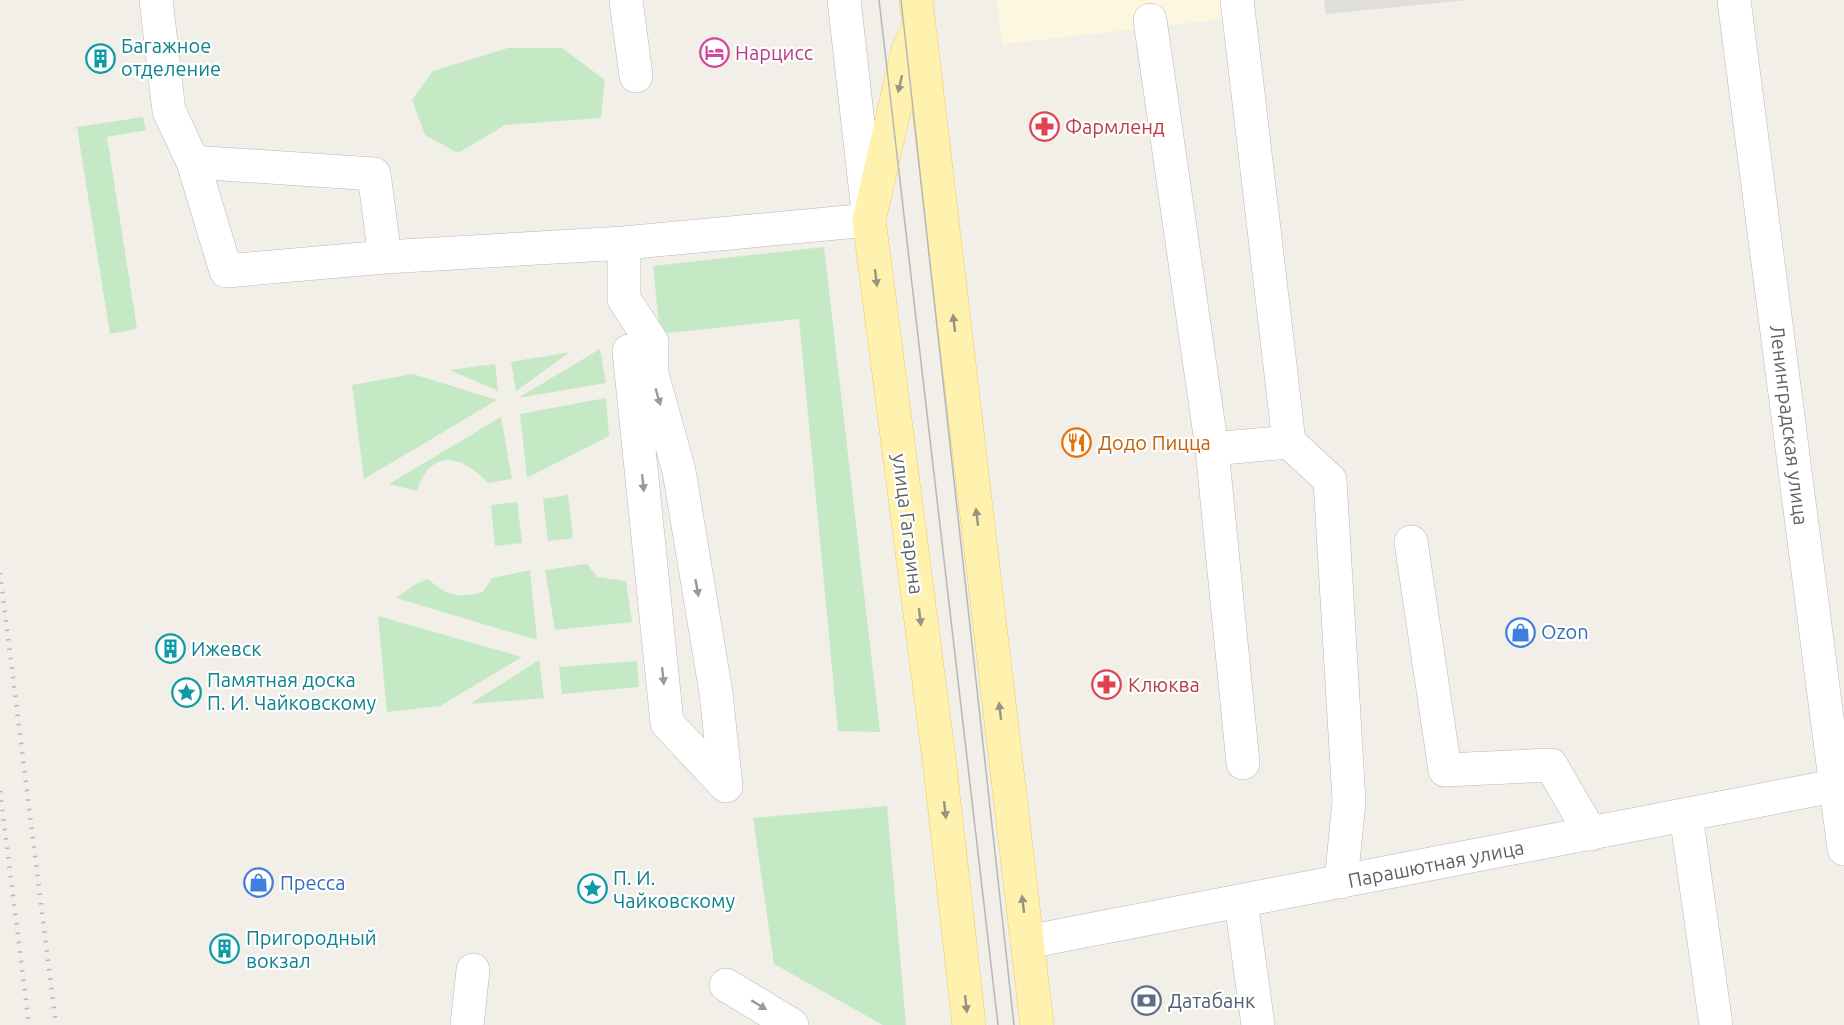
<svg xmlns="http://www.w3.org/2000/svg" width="1844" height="1025" font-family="Ubuntu,sans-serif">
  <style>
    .commercial { fill: #fef7e0 }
    .industrial { fill: #e0deda }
    .green { fill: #c5e8c5 }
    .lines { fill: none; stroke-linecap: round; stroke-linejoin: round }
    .minor-casing { stroke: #b5b8bc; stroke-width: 34 }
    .major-casing { stroke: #f2c960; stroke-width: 34 }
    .minor { stroke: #fff; stroke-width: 33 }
    .major { stroke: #fff2af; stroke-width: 33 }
    .tram { stroke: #b6b7b8; stroke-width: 1.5 }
    .rail { stroke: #b6b7b8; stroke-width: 4.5; stroke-dasharray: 1.5 8; stroke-linecap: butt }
    .oneway { fill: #979581 }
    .oneway2 { fill: #979a9d }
    .labels { text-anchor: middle; stroke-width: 4.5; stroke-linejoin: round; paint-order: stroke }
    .culture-label { font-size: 20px; fill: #0d838f; stroke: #fff; text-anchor: start }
    .hotel-label { font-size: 20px; fill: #b23c85; stroke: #fff; text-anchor: start }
    .health-label { font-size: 20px; fill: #be3a42; stroke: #fff; text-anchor: start }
    .street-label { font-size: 20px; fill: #5f6368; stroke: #fff }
    .food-label { font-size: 20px; fill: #c56008; stroke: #fff; text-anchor: start }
    .shop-label { font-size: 20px; fill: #366cbe; stroke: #fff; text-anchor: start }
    .service-label { font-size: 20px; fill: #4e5e75; stroke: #fff; text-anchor: start }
  </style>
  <rect width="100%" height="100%" fill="#f1efe8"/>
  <path class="commercial" d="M 997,0 L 1249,0 L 1250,16 L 1002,44 Z"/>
  <path class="industrial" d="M 1324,0 L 1468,0 L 1326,14 Z"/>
  <path class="green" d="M 508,48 L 562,48 L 605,80 L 601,118 L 505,125 L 458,153 L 425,135 L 412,100 L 433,71 Z
    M 143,117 L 146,130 L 107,137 L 137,329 L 110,334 L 77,127 Z
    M 824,247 L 880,732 L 838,731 L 799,319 L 660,334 L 653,266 Z
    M 600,349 L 606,383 L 518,398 Z
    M 570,352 L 516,391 L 511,362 Z
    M 495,364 L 498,391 L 450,370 Z
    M 413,374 L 497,400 L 364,479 L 352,385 Z
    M 606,398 L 609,436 L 527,478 L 520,414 Z
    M 501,417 L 512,479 L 488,483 C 462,455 431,447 417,491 L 389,484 Z
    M 568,495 L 573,538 L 548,541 L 543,499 Z
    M 517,502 L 522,543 L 495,546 L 491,505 Z
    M 587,564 L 597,577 L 626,581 L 632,622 L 555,630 L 545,570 Z
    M 530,570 L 537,640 L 396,598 L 414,585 L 428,579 C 448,596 457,599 483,592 L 492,578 Z
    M 378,616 L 522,657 L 440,706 L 387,712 Z
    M 539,660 L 544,698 L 470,704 Z
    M 637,661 L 639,687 L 562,694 L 559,667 Z
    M 887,806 L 906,1025 L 883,1025 L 774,964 L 753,818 Z"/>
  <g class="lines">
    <defs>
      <path id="minor" d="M 156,0 L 169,111 L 193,162 L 226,271 L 385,257 L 624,243 L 869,220 L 844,0
        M 626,0 L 636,76
        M 1237,0 L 1289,442 L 1330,480 L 1349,801 L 1341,882
        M 1734,0 L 1844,849
        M 1150,20 L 1212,449
        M 193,162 L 374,174 L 385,257
        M 624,243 L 624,299 L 652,342 L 652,374 L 679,471 L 716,693 L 726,786
        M 629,351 L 667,723 L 726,786
        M 1411,542 L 1445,770 L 1551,765 L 1591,834
        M 1243,763 L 1212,449 L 1289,442
        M 1686,815 L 1716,1025
        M 1241,902 L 1258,1025
        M 1027,942 L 1844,784
        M 726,985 L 792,1025
        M 467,1025 L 473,970"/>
      <path id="major" d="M 916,0 L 1037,1025
        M 915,36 L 908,50 L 869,220 L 940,767 L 969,1025"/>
    </defs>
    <use href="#minor" class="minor-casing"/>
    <use href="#major" class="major-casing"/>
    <use href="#minor" class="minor"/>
    <use href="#major" class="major"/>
    <path class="tram" d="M 879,0 L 998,1025
      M 901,0 L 1014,1025"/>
    <path class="rail" d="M 0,573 L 56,1025
      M 0,791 L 29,1025"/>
  </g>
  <defs><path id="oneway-solid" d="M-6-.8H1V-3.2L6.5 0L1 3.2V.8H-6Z" transform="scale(1.5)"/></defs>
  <g class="oneway">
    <use href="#oneway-solid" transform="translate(900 84) rotate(103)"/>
    <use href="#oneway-solid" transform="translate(876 278) rotate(83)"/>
    <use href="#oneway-solid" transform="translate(954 323) rotate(-97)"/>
    <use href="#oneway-solid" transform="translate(977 517) rotate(-97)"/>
    <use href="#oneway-solid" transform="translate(920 617) rotate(83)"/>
    <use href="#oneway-solid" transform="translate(1000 711) rotate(-97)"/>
    <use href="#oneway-solid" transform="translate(945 810) rotate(84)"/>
    <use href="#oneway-solid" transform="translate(1023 904) rotate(-97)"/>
    <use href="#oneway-solid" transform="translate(966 1004) rotate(84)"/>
  </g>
  <g class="oneway2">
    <use href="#oneway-solid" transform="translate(658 397) rotate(74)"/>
    <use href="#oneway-solid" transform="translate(643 483) rotate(84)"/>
    <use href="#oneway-solid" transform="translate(697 588) rotate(80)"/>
    <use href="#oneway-solid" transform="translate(663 676) rotate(84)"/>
    <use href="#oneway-solid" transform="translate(759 1005) rotate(31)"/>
  </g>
  <defs>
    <symbol id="hotel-ring" viewBox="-11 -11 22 22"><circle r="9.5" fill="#fff" stroke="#d1479c" stroke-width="1.5"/><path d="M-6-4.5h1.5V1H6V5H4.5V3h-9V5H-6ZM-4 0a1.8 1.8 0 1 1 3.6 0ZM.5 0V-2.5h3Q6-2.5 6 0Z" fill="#d1479c"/></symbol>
    <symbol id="building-ring" viewBox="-11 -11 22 22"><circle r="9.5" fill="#fff" stroke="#0f9aa8" stroke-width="1.5"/><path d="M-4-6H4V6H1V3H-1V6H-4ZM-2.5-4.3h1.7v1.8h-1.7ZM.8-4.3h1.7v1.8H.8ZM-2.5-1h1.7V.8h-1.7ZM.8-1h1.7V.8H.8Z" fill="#0f9aa8"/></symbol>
    <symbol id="pharmacy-ring" viewBox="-11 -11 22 22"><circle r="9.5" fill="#fff" stroke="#e0444e" stroke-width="1.5"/><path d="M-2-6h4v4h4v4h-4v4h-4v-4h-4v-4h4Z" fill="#e0444e"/></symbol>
    <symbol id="restaurant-ring" viewBox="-11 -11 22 22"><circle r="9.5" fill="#fff" stroke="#e8710a" stroke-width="1.5"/><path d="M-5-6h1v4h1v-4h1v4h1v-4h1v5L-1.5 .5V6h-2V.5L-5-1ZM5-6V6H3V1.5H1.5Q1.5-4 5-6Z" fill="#e8710a"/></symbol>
    <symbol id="shop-ring" viewBox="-11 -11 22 22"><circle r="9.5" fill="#fff" stroke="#3f7fe0" stroke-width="1.5"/><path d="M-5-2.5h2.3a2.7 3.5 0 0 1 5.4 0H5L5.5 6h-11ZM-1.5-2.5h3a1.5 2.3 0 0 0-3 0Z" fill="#3f7fe0"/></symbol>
    <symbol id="sight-ring" viewBox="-11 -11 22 22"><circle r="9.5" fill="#fff" stroke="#0f9aa8" stroke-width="1.5"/><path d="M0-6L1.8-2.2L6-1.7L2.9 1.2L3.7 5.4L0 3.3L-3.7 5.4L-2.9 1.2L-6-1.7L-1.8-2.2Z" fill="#0f9aa8"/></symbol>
    <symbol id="bank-ring" viewBox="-11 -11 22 22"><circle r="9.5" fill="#fff" stroke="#5c6f8a" stroke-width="1.5"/><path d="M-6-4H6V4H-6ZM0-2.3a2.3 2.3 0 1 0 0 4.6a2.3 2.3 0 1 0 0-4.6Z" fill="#5c6f8a"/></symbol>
  </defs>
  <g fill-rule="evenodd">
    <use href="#hotel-ring" x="698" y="36" width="33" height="33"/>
    <use href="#building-ring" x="84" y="42" width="33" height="33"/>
    <use href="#pharmacy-ring" x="1028" y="110" width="33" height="33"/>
    <use href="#restaurant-ring" x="1060" y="426" width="33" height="33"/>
    <use href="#shop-ring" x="1504" y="616" width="33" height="33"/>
    <use href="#building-ring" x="154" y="632" width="33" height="33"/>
    <use href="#pharmacy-ring" x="1090" y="668" width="33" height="33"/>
    <use href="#sight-ring" x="170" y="676" width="33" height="33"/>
    <use href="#shop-ring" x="242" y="866" width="33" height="33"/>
    <use href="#sight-ring" x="576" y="872" width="33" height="33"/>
    <use href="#building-ring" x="208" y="932" width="33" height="33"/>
    <use href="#bank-ring" x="1130" y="984" width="33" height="33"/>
  </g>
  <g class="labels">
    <g class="culture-label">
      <text x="121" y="53">Багажное<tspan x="121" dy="23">отделение</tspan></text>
      <text x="191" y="656">Ижевск</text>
      <text x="207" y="687">Памятная доска<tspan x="207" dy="23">П. И. Чайковскому</tspan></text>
      <text x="613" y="885">П. И.<tspan x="613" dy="23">Чайковскому</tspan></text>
      <text x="246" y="945">Пригородный<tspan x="246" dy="23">вокзал</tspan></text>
    </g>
    <g class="hotel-label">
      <text x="735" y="60">Нарцисс</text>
    </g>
    <g class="health-label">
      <text x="1065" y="134">Фармленд</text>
      <text x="1128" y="692">Клюква</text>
    </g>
    <g class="street-label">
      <text transform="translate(1789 425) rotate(83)" y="7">Ленинградская улица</text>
      <text transform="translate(908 524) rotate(83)" y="7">улица Гагарина</text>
      <text transform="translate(1436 864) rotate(-11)" y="7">Парашютная улица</text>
    </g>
    <g class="food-label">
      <text x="1098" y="450">Додо Пицца</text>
    </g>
    <g class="shop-label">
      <text x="1541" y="639">Ozon</text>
      <text x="280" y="890">Пресса</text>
    </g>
    <g class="service-label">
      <text x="1168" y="1008">Датабанк</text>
    </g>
  </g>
</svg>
